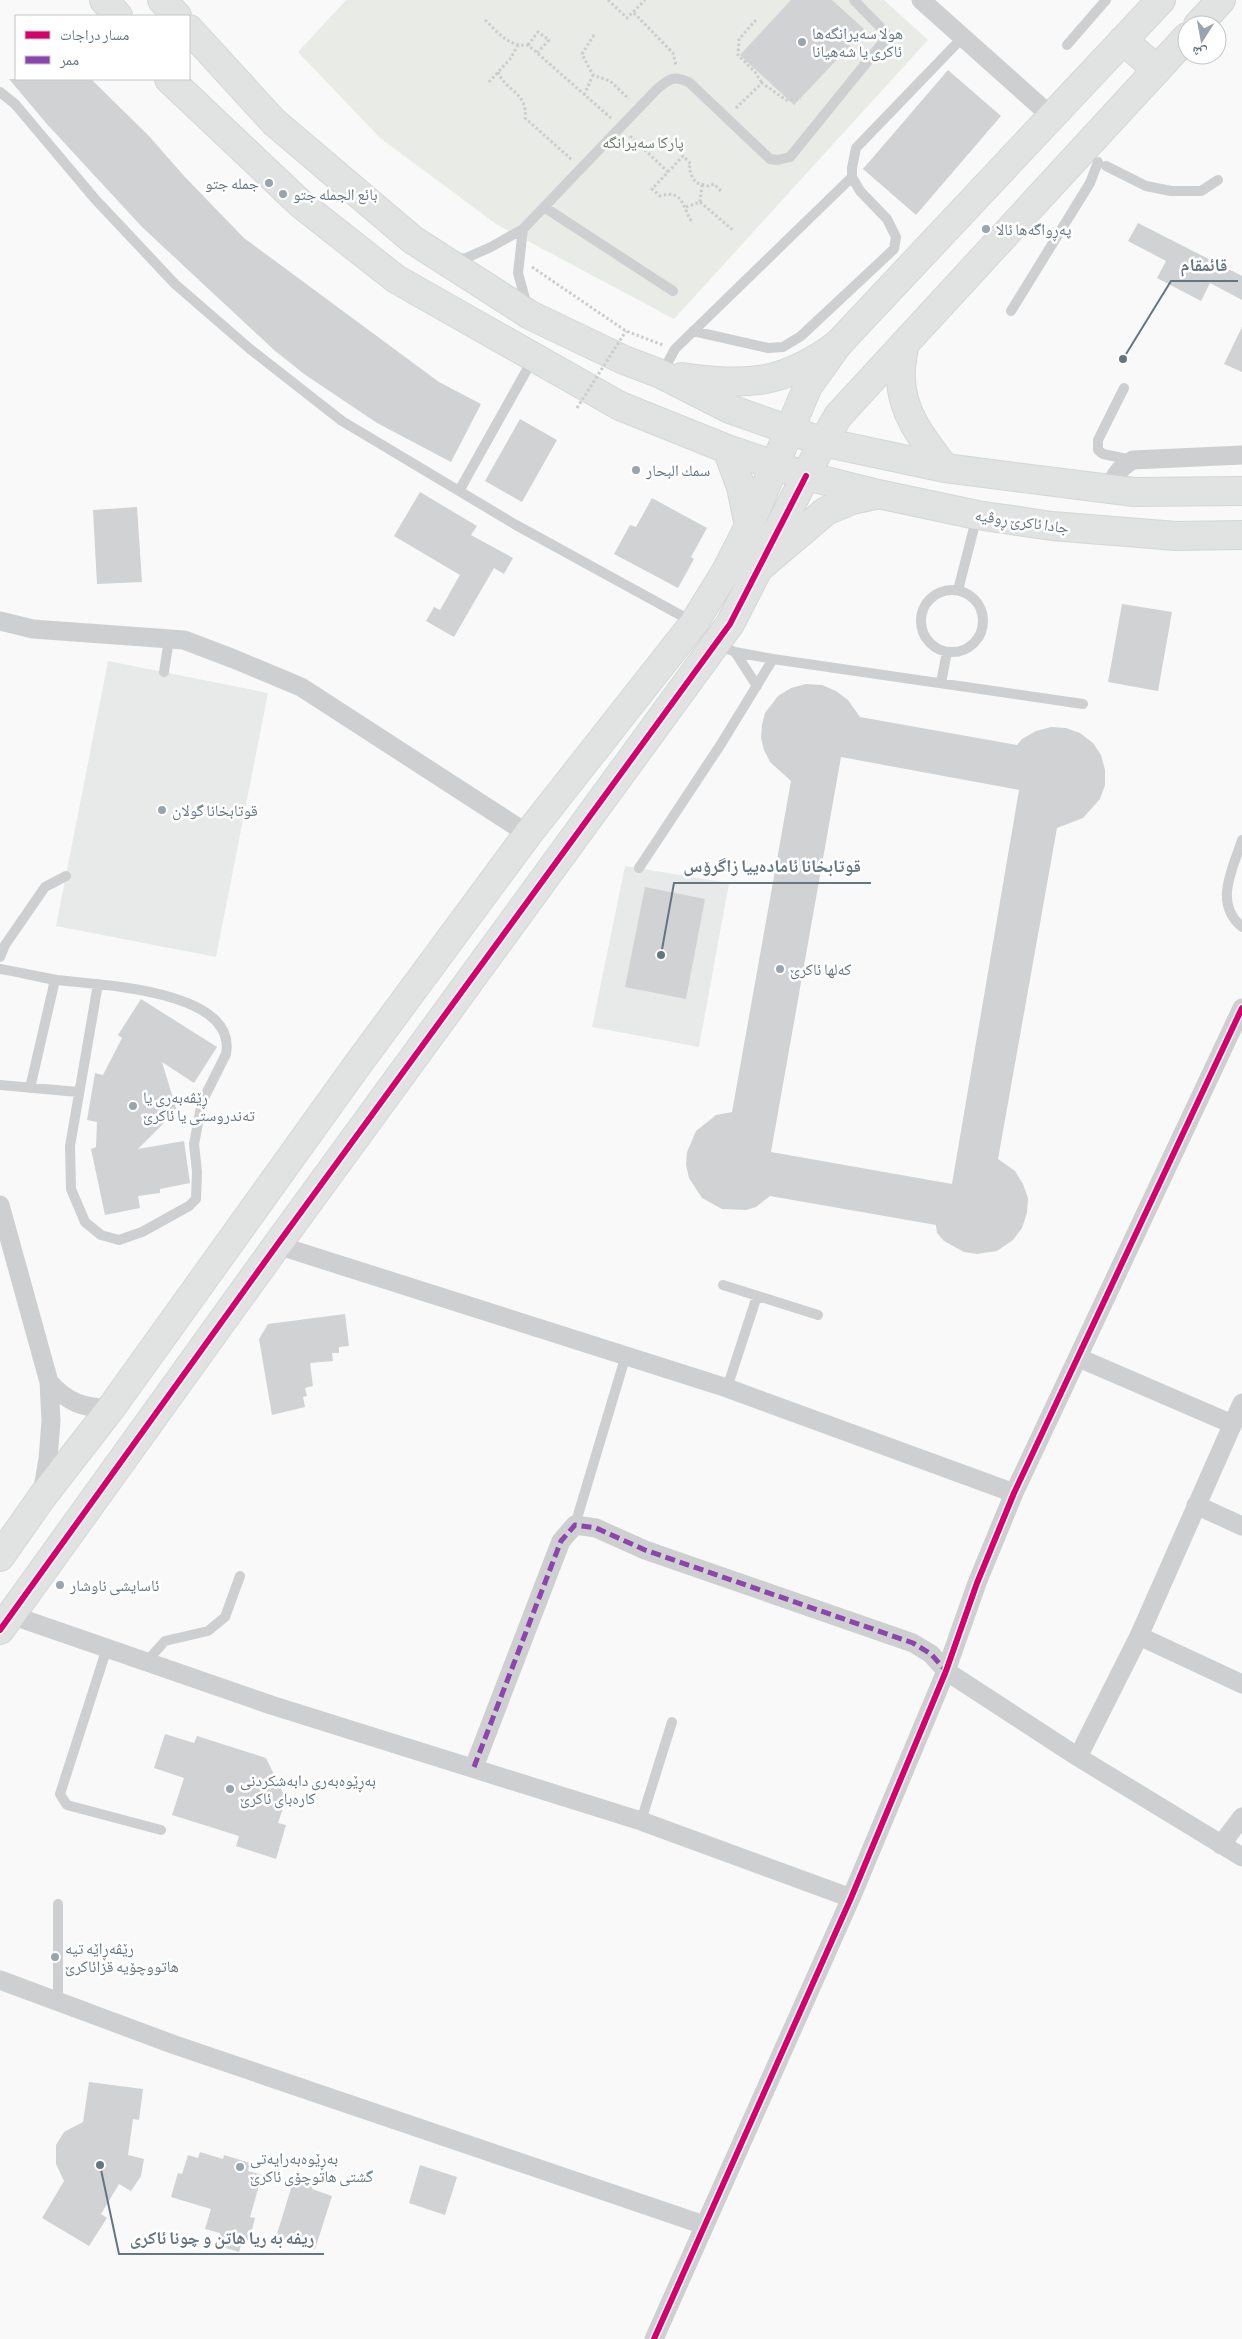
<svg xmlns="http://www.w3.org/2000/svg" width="1242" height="2339" font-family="'Sofia Sans Condensed','Noto Naskh Arabic',sans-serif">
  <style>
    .built { fill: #e8e9e9 }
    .green { fill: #e8ebe6 }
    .building { fill: #d0d2d3; fill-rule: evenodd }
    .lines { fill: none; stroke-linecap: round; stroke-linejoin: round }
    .secondary-casing { stroke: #d5d6d7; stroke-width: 30 }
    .highway-casing { stroke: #d5d6d6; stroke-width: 30 }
    .path { stroke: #cbcccd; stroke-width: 3; stroke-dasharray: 2.5 2.5; stroke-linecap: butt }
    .lane { stroke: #cecfd0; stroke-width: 10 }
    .street { stroke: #cecfd0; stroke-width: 19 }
    .secondary { stroke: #e1e2e2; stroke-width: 28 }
    .highway { stroke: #e1e2e2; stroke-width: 28 }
    .path-bridge { stroke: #cbcccd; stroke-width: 3; stroke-dasharray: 2.5 2.5; stroke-linecap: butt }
    .quiet { stroke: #8e44ad; stroke-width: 5; stroke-dasharray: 10 5; stroke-linecap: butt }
    .cycleway-casing { stroke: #fff; stroke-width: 9 }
    .cycleway { stroke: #d6006c; stroke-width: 6 }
    .poi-dot { fill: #99a4ac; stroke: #fff; stroke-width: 2 }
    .labels { text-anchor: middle; stroke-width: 5; stroke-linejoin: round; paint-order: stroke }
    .poi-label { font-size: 16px; fill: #657683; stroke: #fff; text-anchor: start }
    .park-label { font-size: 16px; fill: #687a64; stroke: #fff }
    .street-label { font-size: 16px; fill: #657683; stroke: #fff }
    .leader { fill: none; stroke: #657683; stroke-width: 2 }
    .callout-dot { fill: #657683; stroke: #fff; stroke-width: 2 }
    .callout-label { font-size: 18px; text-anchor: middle; font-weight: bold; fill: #657683; stroke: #fff; stroke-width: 5; stroke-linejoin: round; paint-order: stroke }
  </style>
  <rect width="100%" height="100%" fill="#f9f9f9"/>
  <path class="built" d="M 108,661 L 268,693 L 216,957 L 56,926 Z
    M 625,866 L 729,883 L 699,1047 L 592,1027 Z"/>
  <path class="green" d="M 346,0 L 884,0 L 928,40 L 674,319 L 496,224 L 380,138 L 298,52 Z"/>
  <path class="building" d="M 791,0 L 832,0 L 865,30 L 794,105 L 740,55 Z
    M 948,70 L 1001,116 L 916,215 L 863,169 Z
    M 9,79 L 91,79 L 149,136 L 184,176 L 244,238 L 439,382 L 481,404 L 451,462 L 377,423 L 304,374 L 274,350 L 142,227 L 46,123 Z
    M 1138,223 L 1242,276 L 1242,300 L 1210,283 L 1201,301 L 1157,278 L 1166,261 L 1128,241 Z
    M 1242,327 L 1242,372 L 1224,364 Z
    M 520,419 L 557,440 L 522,502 L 485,481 Z
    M 420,492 L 477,526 L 471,535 L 513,558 L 504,574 L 494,568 L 454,637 L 426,621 L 434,607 L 440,610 L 460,575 L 394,536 Z
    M 652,498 L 707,528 L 691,557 L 694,559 L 678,588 L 614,554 L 630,525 L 636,527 Z
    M 137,507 L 142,582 L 97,584 L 93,510 Z
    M 1122,604 L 1172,612 L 1158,691 L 1108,682 Z
    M 806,684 L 822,685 L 836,691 L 848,700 L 860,717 L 1017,745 L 1022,739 L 1036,731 L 1051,727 L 1066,728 L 1080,733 L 1093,743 L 1101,755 L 1105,770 L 1105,785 L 1100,799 L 1083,818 L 1057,828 L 998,1159 L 1015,1171 L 1023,1184 L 1028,1198 L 1027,1213 L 1022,1228 L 1013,1240 L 997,1251 L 977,1254 L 964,1252 L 944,1241 L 937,1233 L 936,1225 L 770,1196 L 756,1207 L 746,1210 L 722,1209 L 702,1198 L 689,1178 L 686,1165 L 687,1152 L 696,1131 L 716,1115 L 732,1112 L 791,781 L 770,762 L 764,750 L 761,738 L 762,725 L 765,713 L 778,696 L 791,688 ZM 841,757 L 1019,790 L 952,1184 L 771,1152 Z
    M 645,887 L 705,899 L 686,999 L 625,987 Z
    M 141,999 L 217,1047 L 194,1083 L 162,1062 L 176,1108 L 171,1116 L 138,1149 L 184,1141 L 190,1183 L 160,1189 L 160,1193 L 138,1196 L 140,1208 L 105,1215 L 91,1149 L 96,1147 L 97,1122 L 87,1120 L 95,1073 L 103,1075 L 122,1038 L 118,1035 Z
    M 345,1314 L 349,1346 L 339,1347 L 339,1353 L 332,1353 L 333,1361 L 310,1363 L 313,1386 L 305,1388 L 307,1396 L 303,1397 L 305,1407 L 272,1415 L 259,1339 L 268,1324 Z
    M 165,1734 L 194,1743 L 197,1736 L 266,1758 L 286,1799 L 278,1823 L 286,1825 L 276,1859 L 236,1846 L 239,1836 L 172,1815 L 184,1778 L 154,1768 Z
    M 89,2082 L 143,2089 L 139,2120 L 133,2119 L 128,2155 L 144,2159 L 141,2176 L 131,2191 L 119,2184 L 101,2214 L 107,2218 L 89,2246 L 42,2218 L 64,2181 L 56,2164 L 56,2145 L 64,2132 L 83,2122 Z
    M 200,2152 L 223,2159 L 224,2155 L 250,2163 L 248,2171 L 262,2175 L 250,2217 L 255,2218 L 249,2241 L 243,2239 L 239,2252 L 216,2245 L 220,2233 L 205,2229 L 211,2209 L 171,2197 L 178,2173 L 182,2174 L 188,2155 L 198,2158 Z
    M 420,2165 L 457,2177 L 445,2215 L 409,2203 Z
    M 294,2179 L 313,2185 L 312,2189 L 332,2196 L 315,2249 L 276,2237 Z"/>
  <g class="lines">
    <defs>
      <path id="secondary" d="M 1198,25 L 1221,0
        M 1123,40 L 1157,70
        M 0,1557 L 42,1497 L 111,1408 L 358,1064 L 528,834 L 694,623 L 726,571 L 749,526 L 808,386 L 838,344 L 1161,0
        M 0,1630 L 277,1245 L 730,624 L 823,442 L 838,416 L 1187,37"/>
      <path id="highway" d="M 104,0 L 118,16
        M 162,0 L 177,16
        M 189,29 L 274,122 L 413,240 L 530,315 L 624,360 L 661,374 L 730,409 L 823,442 L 945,468 L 1134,492 L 1242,491
        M 169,79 L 302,205 L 396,279 L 620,406 L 727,449 L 806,476 L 878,494 L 977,515 L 1052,526 L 1176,536 L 1242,535
        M 904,346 C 903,356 900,367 901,378 C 901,413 925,442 945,468
        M 682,377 C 748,386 783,385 838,344
        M 727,449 L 741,487 L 749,526
        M 760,567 L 826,511 L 852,500 L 875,495"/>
    </defs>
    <use href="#secondary" class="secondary-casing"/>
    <use href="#highway" class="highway-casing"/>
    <path class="path" d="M 608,0 L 627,18 L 645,0
      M 634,13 L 673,53 L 676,66
      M 485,20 C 498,32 508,47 528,45 L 611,118
      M 756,20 L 739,39 L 738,55 L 755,72 L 762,83
      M 594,35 L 582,54 L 593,75 L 610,81 L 629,99
      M 528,45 L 538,32 L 549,40 L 537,53
      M 498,72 C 506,92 528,92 525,118 L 572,160
      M 489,82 L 510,59 L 518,45
      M 584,95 L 593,75
      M 736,108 L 762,83 L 786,100 L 801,99
      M 630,136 L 668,172 L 652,189 L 660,196 C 685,188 682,210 693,223
      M 668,172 L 683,156 L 691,164 L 689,168 L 693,179 L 697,183 L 708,186 L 714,184 L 722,192
      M 700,202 L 702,185
      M 686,207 L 700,202 L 734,231
      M 532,267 L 626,331 L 663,345"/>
    <path class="lane" d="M 1067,45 L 1106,0
      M 0,92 L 15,104 L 95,199 L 175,284 L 250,349 L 342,421 L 516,525 L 693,622
      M 1106,166 L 1146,186 L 1171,191 L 1201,191 L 1218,180
      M 544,207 L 673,291
      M 523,229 L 518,273 L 527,306
      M 454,260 L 466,258 L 491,247 L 523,229 L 657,89 C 670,78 674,75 690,83 L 770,159 L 778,160 L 790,157 L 884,41 L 885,32 L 854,0
      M 1011,311 L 1090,183 L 1098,162
      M 693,331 L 768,348 L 783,347 L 801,336 L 894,249 L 896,237 L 887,219 L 860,191 L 852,177 L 852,168 L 856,148 L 962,38
      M 662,373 L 675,349 L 852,177
      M 1124,388 L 1098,440 L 1098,450 L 1103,454 L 1132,460
      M 459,491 L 534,357
      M921 621a31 31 0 1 1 62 0a31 31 0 1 1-62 0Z
      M 958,590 L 977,516
      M 717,644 L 735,652 L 773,659 L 1083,704
      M 735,652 L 757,686
      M 164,672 L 169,639
      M 941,683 L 947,652
      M 1242,840 C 1233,869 1213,903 1242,927
      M 639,868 L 721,744 L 773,659
      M 0,957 L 5,945 L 45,887 L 66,876
      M 0,969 C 19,972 38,977 57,980 C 97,985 238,989 226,1054 L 202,1102 L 194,1144 L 197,1172 L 196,1199 L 189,1206 L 142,1232 L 119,1240 L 101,1235 L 85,1222 L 71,1189 L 70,1146 L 98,984
      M 0,1085 L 78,1092
      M 30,1088 L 55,980
      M 723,1285 L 818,1315
      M 727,1388 L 757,1296
      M 575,1525 L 626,1355
      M 107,1648 L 60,1794 L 67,1805 L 161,1830
      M 146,1662 L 165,1641 L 208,1631 L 225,1617 L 240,1576
      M 641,1821 L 672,1722
      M 58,2001 L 58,1904"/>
    <path class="street" d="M 921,0 L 1051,116
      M 1109,489 C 1115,475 1119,468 1133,460 L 1242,455
      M 0,621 L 33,629 L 184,640 L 234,659 L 301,687 L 528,834
      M 0,1205 L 49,1382 L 51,1421 L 48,1459 L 42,1494
      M 277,1245 L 727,1388 L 1014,1493
      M 1079,1358 L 1232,1424
      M 49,1382 C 67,1402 84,1409 111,1408
      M 1196,1505 L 1242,1526
      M 11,1615 L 271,1705 L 641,1821 L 851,1898
      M 1139,1636 L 1242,1684
      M 1078,1757 L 1139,1636 L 1242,1403
      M 474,1767 L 561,1541 L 575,1525 L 596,1528 L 645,1550 L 913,1643 L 931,1654 L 946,1671 L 1078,1757 L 1242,1857
      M 1221,1845 L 1242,1817
      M 0,1980 L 175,2045 L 704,2225
      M 654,2339 L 851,1898 L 946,1671 L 977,1583 L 1014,1493 L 1242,1008"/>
    <use href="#secondary" class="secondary"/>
    <use href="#highway" class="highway"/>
    <path class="path-bridge" d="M 577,408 L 626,331"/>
    <path class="quiet" d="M 474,1767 L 561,1541 L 575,1525 L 596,1528 L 645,1550 L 913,1643 L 931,1654 L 946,1671"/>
    <defs>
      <path id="cycleway" d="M 0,1630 L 277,1245 L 730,624 L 806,476
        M 654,2339 L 851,1898 L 946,1671 L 977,1583 L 1014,1493 L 1242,1008"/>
    </defs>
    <use href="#cycleway" class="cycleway-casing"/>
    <use href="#cycleway" class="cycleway"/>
  </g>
  <g class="poi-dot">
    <circle cx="802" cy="42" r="5"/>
    <circle cx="269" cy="183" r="5"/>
    <circle cx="283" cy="194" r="5"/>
    <circle cx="986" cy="229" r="5"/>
    <circle cx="636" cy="470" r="5"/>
    <circle cx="162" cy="810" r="5"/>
    <circle cx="780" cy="969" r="5"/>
    <circle cx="133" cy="1106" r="5"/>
    <circle cx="60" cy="1585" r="5"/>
    <circle cx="230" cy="1789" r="5"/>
    <circle cx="55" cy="1957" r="5"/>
    <circle cx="240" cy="2167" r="5"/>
  </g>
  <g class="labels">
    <g class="poi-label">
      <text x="812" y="39">هولا سەیرانگەها<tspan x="812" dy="18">ئاکری یا شەهیانا</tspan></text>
      <text x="259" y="189" text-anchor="end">جملە جتو</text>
      <text x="293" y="200">بائع الجملە جتو</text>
      <text x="996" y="235">پەڕواگەها ئالا</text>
      <text x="646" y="476">سمك البحار</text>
      <text x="172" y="816">قوتابخانا گولان</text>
      <text x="790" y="975">کەلها ئاکرێ</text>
      <text x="143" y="1103">ڕێڤەبەری یا<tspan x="143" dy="18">تەندروستی یا ئاکرێ</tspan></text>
      <text x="70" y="1591">ئاسايشى ناوشار</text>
      <text x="240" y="1786">بەڕێوەبەری دابەشکردنی<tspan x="240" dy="18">کارەبای ئاکرێ</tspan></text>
      <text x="65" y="1954">رێڤەڕاێە تیە<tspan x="65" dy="18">هاتووچۆیە قزائاکرێ</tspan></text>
      <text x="250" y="2164">بەڕێوەبەرایەتی<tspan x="250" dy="18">گشتی هاتوچۆی ئاکرێ</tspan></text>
    </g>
    <g class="park-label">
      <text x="643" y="148">پارکا سەیرانگه</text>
    </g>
    <g class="street-label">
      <text transform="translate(1022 521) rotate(8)" y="6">جادا ئاکرێ ڕوڤیە</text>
    </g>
  </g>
  <path class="leader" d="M1123 359L1171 281H1238M661 955L674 883H871M100 2165L119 2254H324"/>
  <g class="callout-dot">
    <circle cx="1123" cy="359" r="5"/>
    <circle cx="661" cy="955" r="5"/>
    <circle cx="100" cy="2165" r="5"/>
  </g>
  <g class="callout-label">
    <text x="1204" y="271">قائمقام</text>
    <text x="772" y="872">قوتابخانا ئامادەییا زاگرۆس</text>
    <text x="222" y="2244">ريفه به ريا هاتن و چونا ئاكرى</text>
  </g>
  <rect x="15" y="15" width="175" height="65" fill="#ffffff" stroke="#c1c8cd"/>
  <rect x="25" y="31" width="25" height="8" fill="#d6006c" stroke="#c1c8cd"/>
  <text x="60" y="40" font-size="15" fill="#657683">مسار دراجات</text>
  <rect x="25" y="56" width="25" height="8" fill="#8e44ad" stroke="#c1c8cd"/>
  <text x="60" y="65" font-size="15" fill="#657683">ممر</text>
  <g transform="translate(1202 40) rotate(191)"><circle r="24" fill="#ffffff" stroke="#c1c8cd"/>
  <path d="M0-4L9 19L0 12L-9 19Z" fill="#99a4ac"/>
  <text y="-8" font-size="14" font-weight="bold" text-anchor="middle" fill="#657683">ش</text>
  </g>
</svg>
